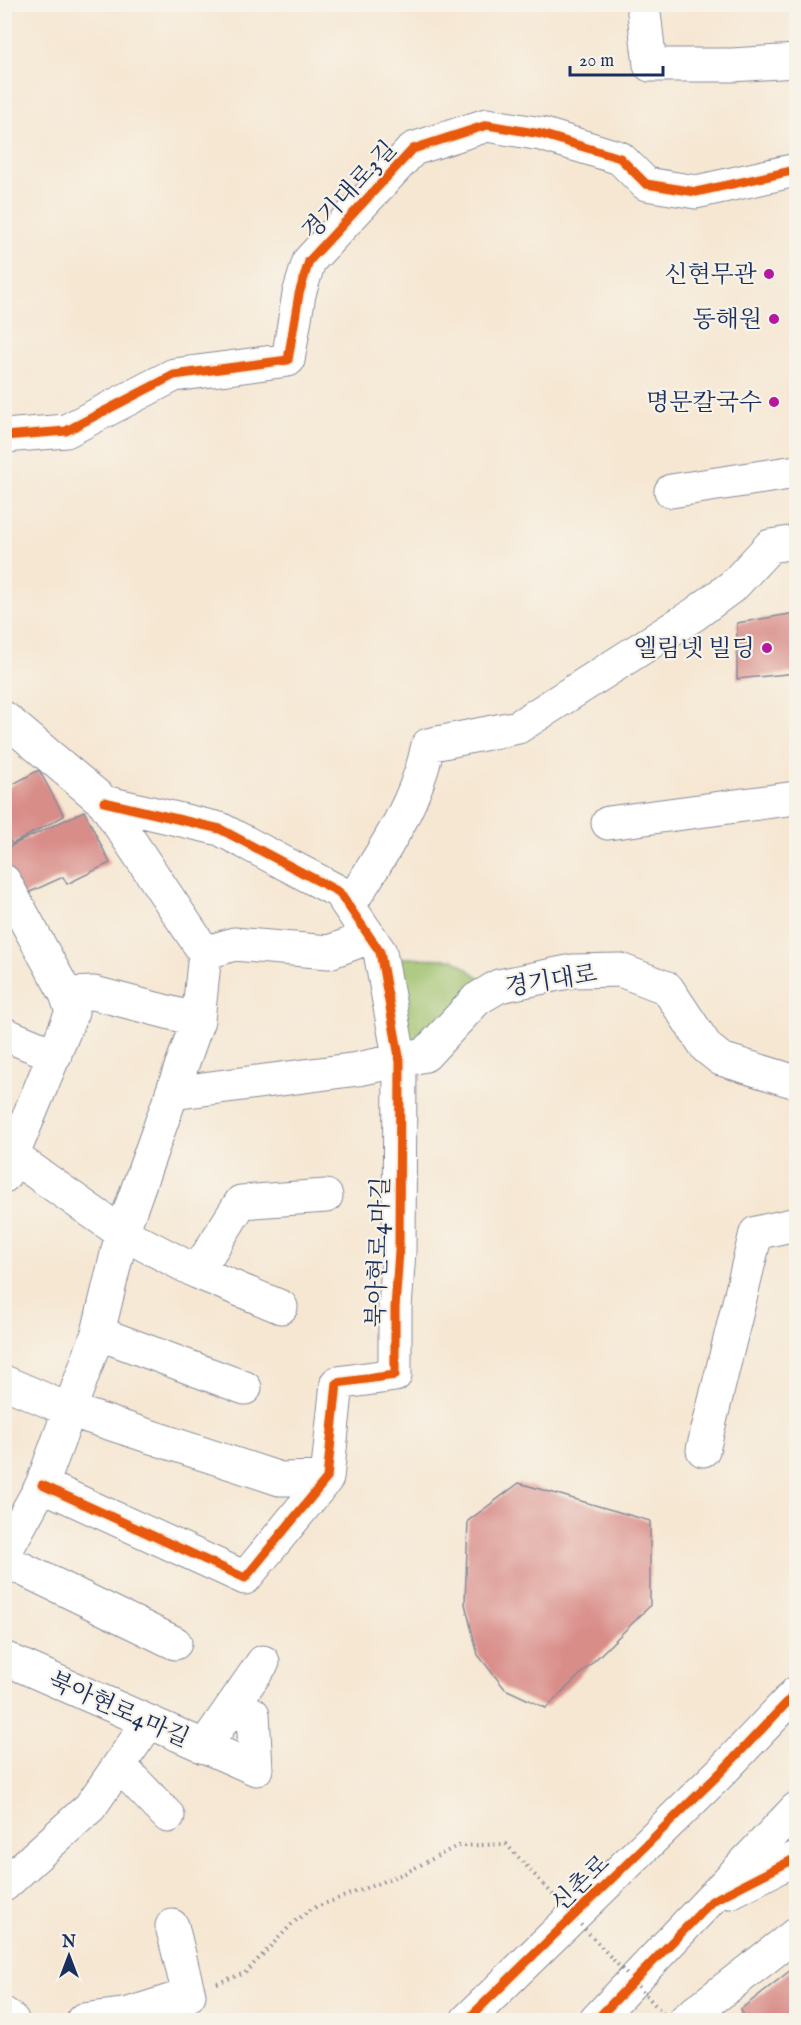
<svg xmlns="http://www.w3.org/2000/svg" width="801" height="2025" font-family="'IM FELL English','Noto Serif KR',serif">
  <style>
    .green { fill: #9dc06a; stroke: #5c7864; stroke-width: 1.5 }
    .building { fill: #d98d89 }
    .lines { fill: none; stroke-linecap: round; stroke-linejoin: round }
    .street-casing { stroke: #888b98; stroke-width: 35 }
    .primary-casing { stroke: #888b98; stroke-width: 35 }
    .path { stroke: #888b98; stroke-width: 4; stroke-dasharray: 1.5 4.5; stroke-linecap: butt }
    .street { stroke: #fff; stroke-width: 33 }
    .primary { stroke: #fff; stroke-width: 33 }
    .path-bridge { stroke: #888b98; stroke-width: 4; stroke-dasharray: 1.5 4.5; stroke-linecap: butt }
    .cycleway-casing { stroke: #f7f3e8; stroke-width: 13 }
    .cycleway { stroke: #e8590c; stroke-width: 9 }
    .poi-dot { fill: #b5179e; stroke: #f7f3e8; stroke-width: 2 }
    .labels { text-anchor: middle; stroke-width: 4.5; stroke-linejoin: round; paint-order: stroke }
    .street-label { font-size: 24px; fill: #1b2f5e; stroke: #f7f3e8 }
    .poi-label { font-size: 24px; fill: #1b2f5e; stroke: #f7f3e8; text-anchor: end }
  </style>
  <rect width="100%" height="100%" fill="#f7f3e8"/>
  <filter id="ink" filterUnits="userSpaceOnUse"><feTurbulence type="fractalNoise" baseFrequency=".0167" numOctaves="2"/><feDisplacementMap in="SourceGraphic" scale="12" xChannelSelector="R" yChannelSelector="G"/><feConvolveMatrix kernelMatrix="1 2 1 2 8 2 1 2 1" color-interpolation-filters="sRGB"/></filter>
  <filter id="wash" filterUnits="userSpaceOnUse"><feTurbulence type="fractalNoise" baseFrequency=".008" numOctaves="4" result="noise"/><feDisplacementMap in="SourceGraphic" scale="24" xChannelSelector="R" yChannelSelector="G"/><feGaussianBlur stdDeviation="1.35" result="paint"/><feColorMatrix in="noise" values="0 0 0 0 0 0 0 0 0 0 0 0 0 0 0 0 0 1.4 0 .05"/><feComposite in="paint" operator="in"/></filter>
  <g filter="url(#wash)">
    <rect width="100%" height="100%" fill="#f6e7d3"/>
    <path class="green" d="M 402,958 L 454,959 L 487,983 L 405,1051 L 398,966 Z"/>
    <g id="blocks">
      <path class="building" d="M 796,613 L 796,673 L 737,679 L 737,623 Z
        M 39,770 L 64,816 L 12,844 L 8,838 L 4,840 L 4,789 Z
        M 84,811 L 110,863 L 67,884 L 63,877 L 17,898 L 4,870 L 4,849 Z
        M 519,1483 L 650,1521 L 650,1606 L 546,1708 L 505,1689 L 478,1655 L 465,1604 L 468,1521 Z
        M 796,1966 L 796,2020 L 744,2020 L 741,2009 Z"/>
    </g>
  </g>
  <g filter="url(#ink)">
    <use href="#blocks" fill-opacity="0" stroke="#888b98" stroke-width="1.5"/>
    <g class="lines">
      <defs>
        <path id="street" d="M 643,4 L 650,65 L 732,65 L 796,61
          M 4,436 L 66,431 L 174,375 L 288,360 L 299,294 L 309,261 L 413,149 L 487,125 L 541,134 L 620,158 L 646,184 L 696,192 L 796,170
          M 671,491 L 796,472
          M 4,718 L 104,802 L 205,953
          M 608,823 L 796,798
          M 4,881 L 66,994 L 72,1012 L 4,1176
          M 349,906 C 381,854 416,806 428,745 L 518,727 L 695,614 L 734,585 L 770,546 L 796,542
          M 205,953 L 234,944 L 329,952 L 370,937
          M 66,994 L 94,993 L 198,1020
          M 4,1034 L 55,1055
          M 172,1093 L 358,1069 L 425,1055 L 477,999 L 499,986 L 573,971 L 620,970 L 667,988 L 707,1048 L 721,1059 L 796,1082
          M 4,1153 L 14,1157 L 122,1233 L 197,1272 L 281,1307
          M 197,1272 L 241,1202 L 326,1196
          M 98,1333 L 245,1388
          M 4,1382 L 69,1410 L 280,1479 L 327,1478
          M 703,1450 L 756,1233 L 796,1224
          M 42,1485 L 245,1578 L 327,1478 L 337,1383 L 395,1375 L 395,1308 L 399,1251 L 400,1062 L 380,952 L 339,892 L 220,829 L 104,802
          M 4,1554 L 42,1485 L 98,1333 L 122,1233 L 198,1020 L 205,953
          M 4,1560 L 175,1643
          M 4,1658 L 256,1769 L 253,1714 L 232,1707
          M 204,1747 L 263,1662
          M 119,1765 L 168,1816
          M 4,1885 L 90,1807 L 149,1722
          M 4,2014 L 12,2020
          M 83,2020 L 129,2014 L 189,1995 L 172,1926
          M 685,2020 L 796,1934"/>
        <path id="primary" d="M 730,1892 L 796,1858
          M 467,2020 L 720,1773 L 796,1693
          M 596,2020 L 796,1809"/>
      </defs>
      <use href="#street" class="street-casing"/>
      <use href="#primary" class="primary-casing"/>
      <path class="path" d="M 217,1983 L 245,1973 L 293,1923 L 311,1909 L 405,1873 L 457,1846 L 506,1844 L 544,1885"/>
      <use href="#street" class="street"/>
      <use href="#primary" class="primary"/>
      <path class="path-bridge" d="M 544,1885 L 669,2020"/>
      <defs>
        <path id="cycleway" d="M 4,436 L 66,431 L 174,375 L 288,360 L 299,294 L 309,261 L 413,149 L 487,125 L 541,134 L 620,158 L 646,184 L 696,192 L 796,170
          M 42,1485 L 245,1578 L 327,1478 L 337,1383 L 395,1375 L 395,1308 L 399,1251 L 400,1062 L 380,952 L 339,892 L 220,829 L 104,802
          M 467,2020 L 720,1773 L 796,1693
          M 596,2020 L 712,1901 L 796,1858"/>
      </defs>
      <use href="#cycleway" class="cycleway-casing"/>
      <use href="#cycleway" class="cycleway"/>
    </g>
  </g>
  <g class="poi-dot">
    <circle cx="769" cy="274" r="6"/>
    <circle cx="774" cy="319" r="6"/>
    <circle cx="774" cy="402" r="6"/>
    <circle cx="767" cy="648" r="6"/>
  </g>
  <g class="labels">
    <g class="street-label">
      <text transform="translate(349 190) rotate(-47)" y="8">경기대로3길</text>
      <text transform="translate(551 980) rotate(-9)" y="8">경기대로</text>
      <text transform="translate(378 1252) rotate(-88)" y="8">북아현로4마길</text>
      <text transform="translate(119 1709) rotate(24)" y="8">북아현로4마길</text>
      <text transform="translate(580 1883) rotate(-44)" y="8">신촌로</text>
    </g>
    <g class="poi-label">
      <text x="757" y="282">신현무관</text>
      <text x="762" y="327">동해원</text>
      <text x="762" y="410">명문칼국수</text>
      <text x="755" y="656">엘림넷 빌딩</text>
    </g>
  </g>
  <rect width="801" height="2025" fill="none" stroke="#f7f3e8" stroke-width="24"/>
  <g transform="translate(69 1956)" stroke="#f7f3e8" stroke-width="4.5" paint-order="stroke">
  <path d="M0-4.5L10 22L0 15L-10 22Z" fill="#1b2f5e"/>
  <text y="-9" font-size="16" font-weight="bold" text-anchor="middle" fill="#1b2f5e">N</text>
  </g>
  <path d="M570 66v9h93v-9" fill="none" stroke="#1b2f5e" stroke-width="3"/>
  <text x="579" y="66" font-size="18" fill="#1b2f5e" stroke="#f7f3e8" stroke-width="4.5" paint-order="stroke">20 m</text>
</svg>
